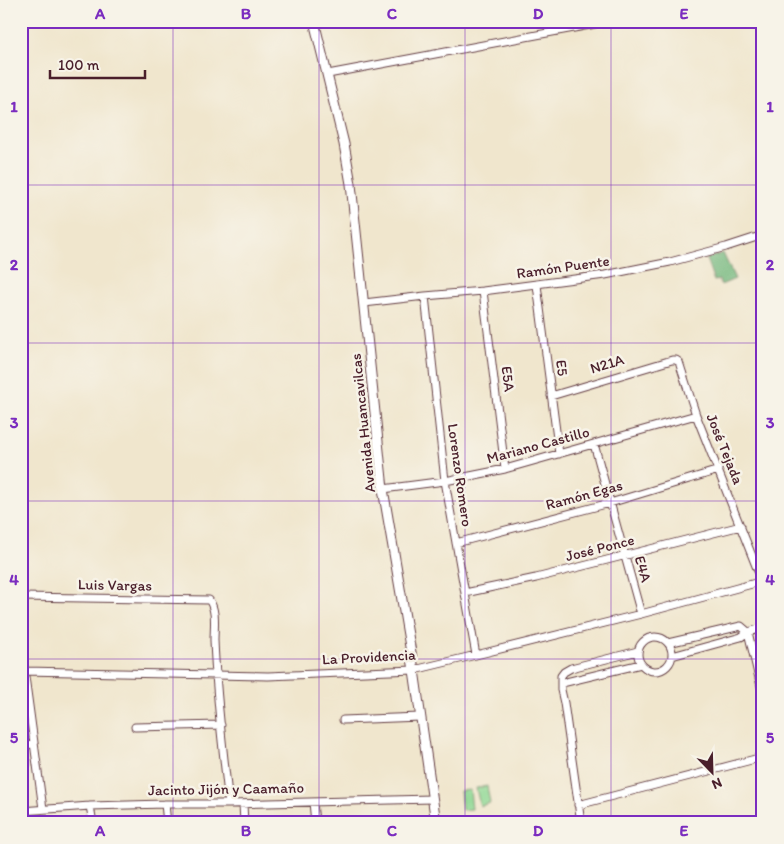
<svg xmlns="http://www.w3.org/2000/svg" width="784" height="844" font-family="Itim,sans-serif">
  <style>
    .green { fill: #90d894; stroke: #6d7c60 }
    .forest { fill: #74b87e; stroke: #5f6c54 }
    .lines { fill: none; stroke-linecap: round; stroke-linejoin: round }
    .minor-casing { stroke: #633d43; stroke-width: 9 }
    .tertiary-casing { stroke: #633d43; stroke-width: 11 }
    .minor { stroke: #fff; stroke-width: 7 }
    .tertiary { stroke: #fff; stroke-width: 9 }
    .grid { fill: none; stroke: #7b2cbf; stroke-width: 1; stroke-opacity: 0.55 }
    .labels { text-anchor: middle; stroke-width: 5; stroke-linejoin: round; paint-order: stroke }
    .street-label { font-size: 15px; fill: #4a1f2b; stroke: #f7f3e8 }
    .neatline { fill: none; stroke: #7b2cbf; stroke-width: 2 }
    .grid-label { font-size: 16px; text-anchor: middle; font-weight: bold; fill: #7b2cbf }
  </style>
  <rect width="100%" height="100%" fill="#f7f3e8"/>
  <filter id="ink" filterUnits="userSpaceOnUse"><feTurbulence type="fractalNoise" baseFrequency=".02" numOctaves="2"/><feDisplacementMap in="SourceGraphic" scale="10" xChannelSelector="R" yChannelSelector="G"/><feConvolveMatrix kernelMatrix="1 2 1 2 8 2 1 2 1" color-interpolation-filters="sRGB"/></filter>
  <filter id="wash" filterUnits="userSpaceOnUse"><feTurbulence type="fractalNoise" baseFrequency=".0096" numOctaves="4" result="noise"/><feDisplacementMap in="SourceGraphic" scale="20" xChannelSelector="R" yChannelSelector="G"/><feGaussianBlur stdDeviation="1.12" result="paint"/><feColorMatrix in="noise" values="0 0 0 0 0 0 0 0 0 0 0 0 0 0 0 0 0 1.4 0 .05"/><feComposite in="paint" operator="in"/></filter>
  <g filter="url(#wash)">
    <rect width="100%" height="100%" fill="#f0e6cd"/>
    <path class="green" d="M 487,786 L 490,803 L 480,806 L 476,788 Z
      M 470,790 L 472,809 L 462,810 L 460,791 Z"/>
    <path class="forest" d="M 723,253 L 735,279 L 721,285 L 719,280 L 714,281 L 706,259 Z"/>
  </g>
  <g filter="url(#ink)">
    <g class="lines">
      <defs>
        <path id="minor" d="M 328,74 L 590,25 L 608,21
          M 537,285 L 559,454
          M 483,291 L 505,469
          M 425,296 L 445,481 L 476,655
          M 364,303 L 425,296 L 483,291 L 605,275 L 670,262 L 726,247 L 763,235
          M 551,396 L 672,360 L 676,360 L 679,362 L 696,415 L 762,581
          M 594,444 L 641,614
          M 383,489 L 445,481 L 505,469 L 696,415
          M 456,543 L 610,503 L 719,470
          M 465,593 L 536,578 L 741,526
          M 21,597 L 209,600 C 217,610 214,628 214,640 C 216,695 223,750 229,804
          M 759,629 L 763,643
          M638 654a17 17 0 1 1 34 0a17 17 0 1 1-34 0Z
          M 668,643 L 741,626 L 748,632 L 763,695
          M 21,647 L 43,809
          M 672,656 L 741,637 L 748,632 L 763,628
          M 25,671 L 268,676 L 414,670 L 476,655 L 641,614 L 763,581
          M 562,683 L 641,664
          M 343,720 L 420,717
          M 135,727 L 221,725
          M 21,745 L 34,744
          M 313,802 L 315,823
          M 165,804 L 167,823
          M 243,804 L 244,823
          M 578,805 L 763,757
          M 90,806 L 93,823
          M 21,811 L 90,806 L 165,804 L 229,804 L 432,799
          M 581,823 L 564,703 L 561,690 L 561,676 L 564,672 L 571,668 L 638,651"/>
        <path id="tertiary" d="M 314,21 L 344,144 L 351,184 L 383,489 L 414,670 L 436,823"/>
      </defs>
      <use href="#minor" class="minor-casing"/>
      <use href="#tertiary" class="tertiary-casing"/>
      <use href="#minor" class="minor"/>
      <use href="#tertiary" class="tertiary"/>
    </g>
  </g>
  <path class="grid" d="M 173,21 L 173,823M 319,21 L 319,823M 465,21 L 465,823M 611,21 L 611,823M 21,185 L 763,185M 21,343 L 763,343M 21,501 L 763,501M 21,659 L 763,659"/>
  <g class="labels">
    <g class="street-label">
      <text transform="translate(563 267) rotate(-8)" y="5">Ramón Puente</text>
      <text transform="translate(607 364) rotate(-17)" y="5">N21A</text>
      <text transform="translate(562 368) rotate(83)" y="5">E5</text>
      <text transform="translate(508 379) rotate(83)" y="5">E5A</text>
      <text transform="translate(363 423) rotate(-96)" y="5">Avenida Huancavilcas</text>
      <text transform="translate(538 445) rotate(-15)" y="5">Mariano Castillo</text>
      <text transform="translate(725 449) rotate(68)" y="5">José Tejada</text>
      <text transform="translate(460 475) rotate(82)" y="5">Lorenzo Romero</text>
      <text transform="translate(584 495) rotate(-15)" y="5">Ramón Egas</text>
      <text transform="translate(600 548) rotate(-14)" y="5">José Ponce</text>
      <text transform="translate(643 569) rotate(74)" y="5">E4A</text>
      <text transform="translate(115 585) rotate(1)" y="5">Luis Vargas</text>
      <text transform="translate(369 657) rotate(-3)" y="5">La Providencia</text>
      <text transform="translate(226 789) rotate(-1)" y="5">Jacinto Jijón y Caamaño</text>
    </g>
  </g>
  <rect width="784" height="844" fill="none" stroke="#f7f3e8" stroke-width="55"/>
  <g transform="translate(712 772) rotate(157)" stroke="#f7f3e8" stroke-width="4" paint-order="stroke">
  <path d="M0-4L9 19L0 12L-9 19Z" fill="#4a1f2b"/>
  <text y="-8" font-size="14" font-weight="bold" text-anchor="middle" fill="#4a1f2b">N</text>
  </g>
  <path d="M50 70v8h95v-8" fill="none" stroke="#4a1f2b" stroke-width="2.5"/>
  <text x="58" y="70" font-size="15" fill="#4a1f2b" stroke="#f7f3e8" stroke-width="4" paint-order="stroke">100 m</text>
  <rect x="28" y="28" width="728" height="788" class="neatline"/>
  <g class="grid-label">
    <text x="100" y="19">A</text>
    <text x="246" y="19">B</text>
    <text x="392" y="19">C</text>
    <text x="538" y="19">D</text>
    <text x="684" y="19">E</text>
    <text x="14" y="112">1</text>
    <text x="770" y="112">1</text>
    <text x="14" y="270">2</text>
    <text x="770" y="270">2</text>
    <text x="14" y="428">3</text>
    <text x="770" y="428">3</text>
    <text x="14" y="585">4</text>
    <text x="770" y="585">4</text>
    <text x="14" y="743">5</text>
    <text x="770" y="743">5</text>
    <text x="100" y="836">A</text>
    <text x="246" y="836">B</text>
    <text x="392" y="836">C</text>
    <text x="538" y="836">D</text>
    <text x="684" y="836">E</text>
  </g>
</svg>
